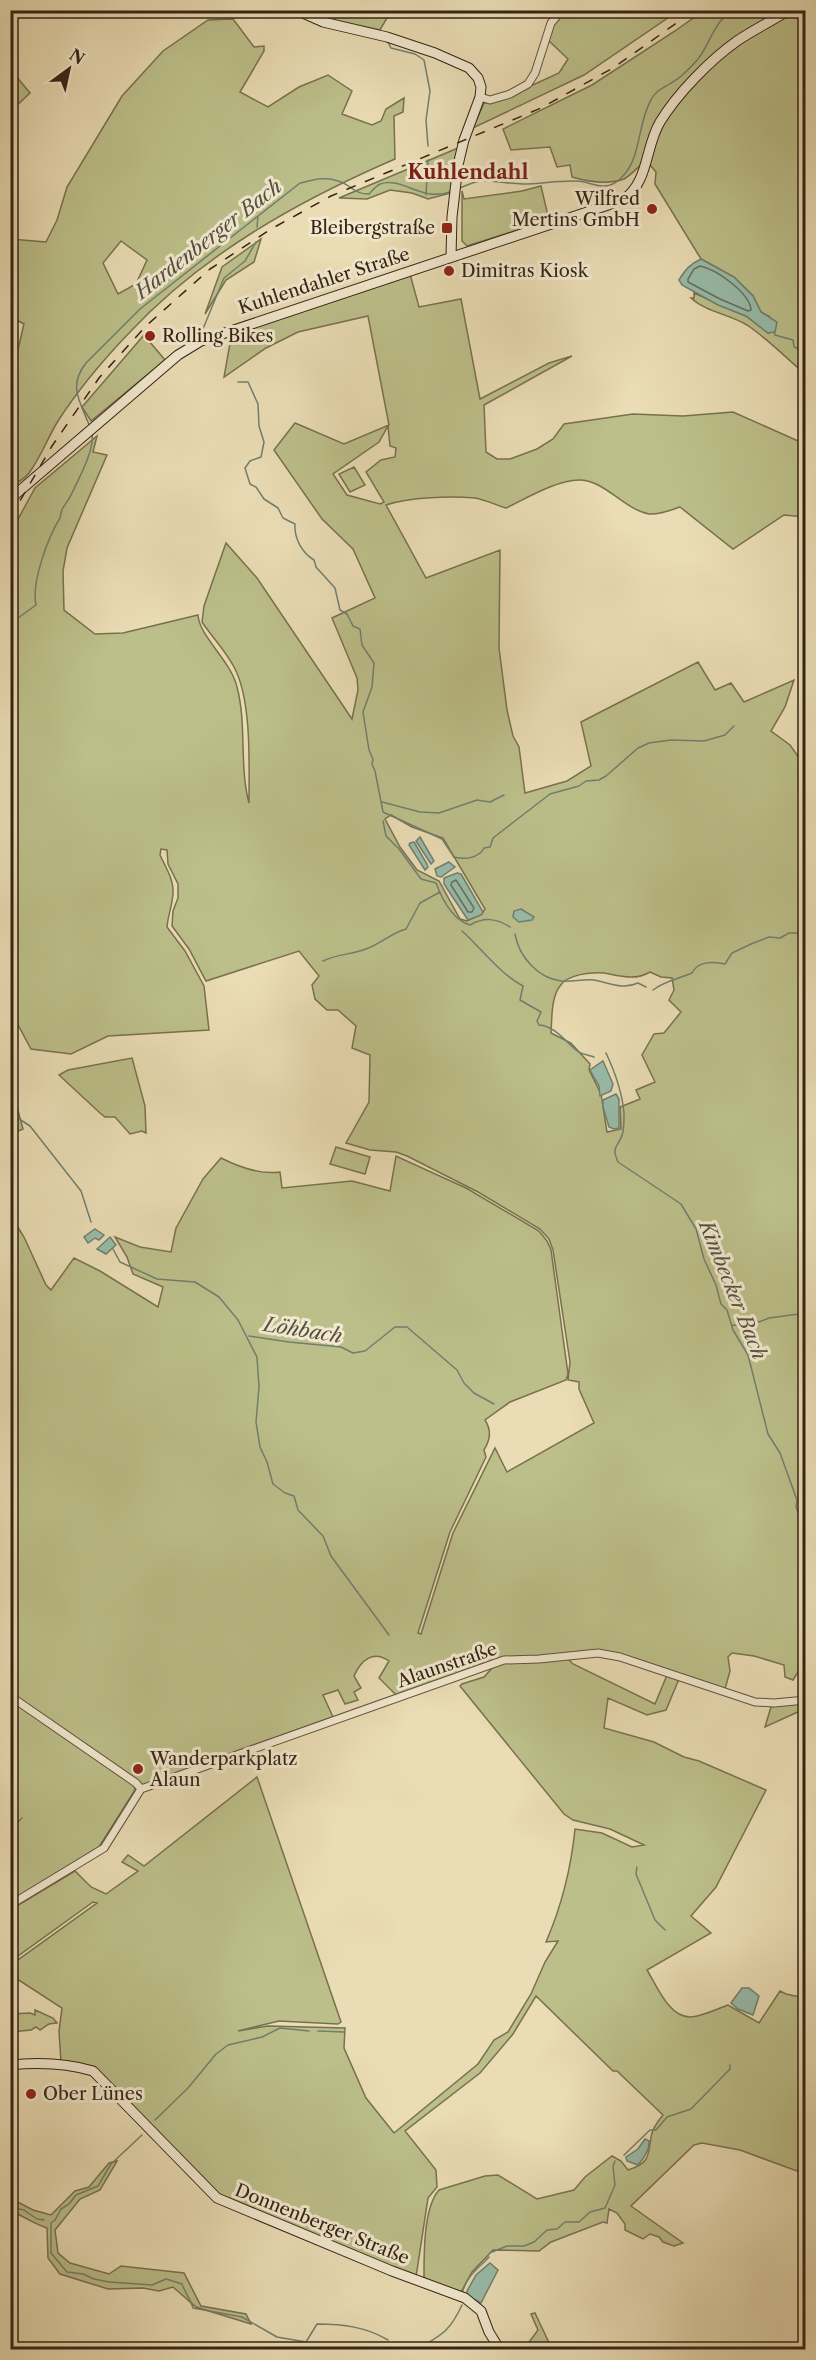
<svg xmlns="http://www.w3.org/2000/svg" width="816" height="2360" font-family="'Libre Caslon Text',serif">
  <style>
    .green { fill: #bcbf8a; stroke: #787150; stroke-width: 1.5; fill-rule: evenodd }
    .water { fill: #98bcaa; stroke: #707f6e; stroke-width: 1.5 }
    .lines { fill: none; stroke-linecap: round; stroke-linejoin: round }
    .shore { stroke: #667060; stroke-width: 1.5 }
    .stream { stroke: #707f6e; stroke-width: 1.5 }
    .street-casing { stroke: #62513d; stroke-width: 9 }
    .secondary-casing { stroke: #352315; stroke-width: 11 }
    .street { stroke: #f1e8ce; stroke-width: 7 }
    .secondary { stroke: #f1e8ce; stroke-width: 9 }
    .rail { stroke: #352315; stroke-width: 1.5; stroke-dasharray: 10 10; stroke-linecap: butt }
    .poi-dot { fill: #8f2418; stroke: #f1e8ce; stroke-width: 2 }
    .labels { text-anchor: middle; stroke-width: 6; stroke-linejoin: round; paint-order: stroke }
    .poi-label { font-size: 18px; fill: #352315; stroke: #f1e8ce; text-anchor: start }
    .street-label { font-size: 18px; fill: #352315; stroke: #f1e8ce }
    .neighbourhood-label { font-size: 20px; font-weight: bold; fill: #7a1f14; stroke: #f1e8ce }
    .water-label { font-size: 20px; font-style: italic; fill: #535142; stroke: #f1e8ce }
  </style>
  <rect width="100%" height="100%" fill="#eadcb4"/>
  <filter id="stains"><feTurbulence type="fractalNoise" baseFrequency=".00333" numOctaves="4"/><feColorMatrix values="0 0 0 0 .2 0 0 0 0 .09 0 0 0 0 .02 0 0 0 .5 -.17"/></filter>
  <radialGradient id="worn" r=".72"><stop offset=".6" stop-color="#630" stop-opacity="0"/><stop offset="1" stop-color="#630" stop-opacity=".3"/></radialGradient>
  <path class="green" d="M 308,11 L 391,11 L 380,30 L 317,16 Z
    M 565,11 L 678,11 L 584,75 L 473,128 L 484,103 L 498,101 L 559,73 L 568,59 L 547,39 L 553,25 Z
    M 703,11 L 805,11 L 805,374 C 786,358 768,339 747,325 C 729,314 706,312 691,298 L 694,298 L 694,293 L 746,316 L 768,333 L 770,317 L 761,312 L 753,296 L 734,277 L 701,259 L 655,184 L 656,172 L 650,165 L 642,164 C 637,168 630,176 624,179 C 607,185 589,182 572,177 L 570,165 L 557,167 L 550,147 L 511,150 L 503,129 L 592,85 L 675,31 Z
    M 233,19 L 254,47 L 264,46 L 264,51 L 240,92 L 268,107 L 299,87 L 328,75 L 352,91 L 342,114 L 372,125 L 381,121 L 386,109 L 404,98 L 403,112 L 394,116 L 395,159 C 298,201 203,254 130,332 C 104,359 78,390 58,421 C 48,437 41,457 29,473 C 25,478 17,483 11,485 L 11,363 L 16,358 L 24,324 L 11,317 L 11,239 L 46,242 L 57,220 L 67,187 L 122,96 L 163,51 L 208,20 ZM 121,241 L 147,260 L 136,284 L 118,294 L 103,263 Z
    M 11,70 L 30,93 L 11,111 L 10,111 Z
    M 458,148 L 451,193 L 428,199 L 412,193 L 390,190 L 367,199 L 339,198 Z
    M 541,186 L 549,220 L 467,246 L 462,241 L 462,191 L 464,199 L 522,191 Z
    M 261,239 L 254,262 L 226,280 L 205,314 L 222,267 Z
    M 410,274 L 419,307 L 461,299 L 480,399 L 549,363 L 572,356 L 484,405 L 486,452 L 497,459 L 510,459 L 537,449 L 553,439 L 564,424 L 633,414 L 683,416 L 733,412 L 805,444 L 805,517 L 784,515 L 733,549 L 680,507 C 671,510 659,515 649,514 C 623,509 605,480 579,480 C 557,480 527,498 506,508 C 496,505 486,500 475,498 C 451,496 409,497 386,505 L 426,578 L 500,550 L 499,648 L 507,710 L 513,736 L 519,747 L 525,793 L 567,781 L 591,766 L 581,722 L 698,662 L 715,690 L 731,683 L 744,702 L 794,680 L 785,707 L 771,731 L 790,745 L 802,762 L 806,759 L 805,763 L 803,762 C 800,784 801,803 801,824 L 806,825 L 805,1667 L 800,1669 L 793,1680 L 785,1677 L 784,1665 L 754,1656 L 732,1653 L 728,1657 L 730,1671 L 725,1689 L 609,1652 L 556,1656 L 519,1656 L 397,1696 L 379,1678 L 389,1661 C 373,1650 361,1660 354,1676 L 361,1688 L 354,1692 L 358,1700 L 345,1704 L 338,1690 L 323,1695 L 333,1717 L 141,1787 L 134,1785 L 135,1790 L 99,1847 L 11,1901 L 11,1216 L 24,1237 L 46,1285 L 51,1290 L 74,1258 L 100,1271 L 158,1307 L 163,1287 L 133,1274 L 127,1257 L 115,1237 L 140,1247 L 171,1252 L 176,1228 L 203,1179 L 221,1158 C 239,1167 260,1175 280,1172 L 282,1188 L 352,1181 L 390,1191 L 396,1156 L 466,1188 L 539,1231 L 547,1241 L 551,1250 L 568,1374 L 566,1380 L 510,1402 L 485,1420 C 492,1431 490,1440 484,1450 L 486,1457 L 450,1532 L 418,1633 L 421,1634 L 453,1533 L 495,1448 L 507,1472 L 594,1423 L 579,1389 L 579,1382 L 568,1380 L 570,1362 L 553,1250 L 549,1239 L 540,1229 L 478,1192 L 407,1156 L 396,1152 L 370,1150 L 346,1143 L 369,1102 L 370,1055 L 352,1048 L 356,1026 L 338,1010 L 327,1010 L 315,999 L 312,985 L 319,976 L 299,951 L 206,981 L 189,949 L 172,926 L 173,911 L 178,898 L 178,884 L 168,864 L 167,850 L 161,849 L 160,855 C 165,866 174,880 173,892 C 173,903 168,915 167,927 L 185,951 L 204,986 L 209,1030 L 108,1036 L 71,1054 L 31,1049 L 11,1012 L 11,532 L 35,488 L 97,436 L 93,452 L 107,455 L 67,548 L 63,571 L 64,610 L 95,634 L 123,633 L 198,615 C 199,636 231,661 237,687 C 247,725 239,766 249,803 C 249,765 252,700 234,667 C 225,650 212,637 202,622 L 204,606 L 226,543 L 257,578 L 352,719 L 358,690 L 357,678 L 332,618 L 375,598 L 353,549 L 322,519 L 274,450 L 295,423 L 344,444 L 389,425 L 368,316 L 298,332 L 266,348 L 224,377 L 232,332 ZM 388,426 L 390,446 L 396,448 L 395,457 L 381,460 L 366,472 L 384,502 L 380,504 L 347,495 L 333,474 L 379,442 ZM 391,815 L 412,827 L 443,838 L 485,909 L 482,914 L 467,921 L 460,919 L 439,881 L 417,870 L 400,847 L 385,819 ZM 650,972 L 661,977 L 672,978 L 674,990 L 669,1000 L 681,1012 L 664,1033 L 654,1034 L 642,1055 L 655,1082 L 636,1090 L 640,1099 L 620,1107 L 621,1129 L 607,1132 L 601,1094 L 589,1070 L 590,1064 L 571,1043 L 551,1033 C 552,1019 551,997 560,986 C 568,974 591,972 604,973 C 620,976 635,981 650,972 Z
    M 144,335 L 165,360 L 91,421 L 82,407 Z
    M 354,467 L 365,485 L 350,492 L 339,474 Z
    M 132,1058 L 145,1106 L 146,1133 L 142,1131 L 130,1134 L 115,1117 L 105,1117 L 100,1113 L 59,1075 L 68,1070 Z
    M 11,1085 L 23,1129 L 11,1134 L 10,1134 Z
    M 336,1147 L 370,1157 L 365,1174 L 330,1164 Z
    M 568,1659 L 573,1664 L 655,1704 L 667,1675 L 679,1679 L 666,1710 L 647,1715 L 608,1698 L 604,1728 L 654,1742 L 684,1757 L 699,1761 L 766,1790 L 716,1887 L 691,1916 L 711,1933 L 647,1970 C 657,1986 669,2018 691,2017 C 703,2016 717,2009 728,2005 L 759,2023 L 780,1991 L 786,1994 L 805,1998 L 805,2174 L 740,2150 L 702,2143 L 694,2145 L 631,2206 L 683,2243 L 674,2246 L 663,2242 L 659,2237 L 650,2234 L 643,2239 L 625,2230 L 625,2224 L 617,2213 L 609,2209 L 607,2223 L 603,2222 L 551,2242 L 539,2251 L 493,2250 L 472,2272 L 460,2294 L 424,2280 C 424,2256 423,2208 439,2190 L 485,2176 L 498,2175 L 537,2199 L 574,2190 L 585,2177 L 612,2156 L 621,2161 L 628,2170 C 650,2163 648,2156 651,2137 C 652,2129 658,2121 663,2115 L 617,2071 L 613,2071 L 536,1996 L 513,2034 L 480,2073 L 405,2131 L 436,2170 L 437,2187 L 428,2198 L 416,2277 L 220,2196 L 103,2077 L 61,2062 L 59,2031 L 62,2008 L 11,1975 L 11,1965 L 97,1903 L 93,1902 L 11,1961 L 10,1910 L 75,1871 L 91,1887 L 106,1894 L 138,1871 L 122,1862 L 128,1855 L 144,1866 L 257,1777 L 341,2022 L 338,2024 L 279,2021 L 238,2031 L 268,2026 L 345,2028 L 344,2048 L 366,2098 L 394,2133 L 478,2064 L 494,2040 L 508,2032 L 531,1994 L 545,1962 L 558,1941 L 546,1942 C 562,1905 571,1869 575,1829 L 602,1833 L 632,1847 L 644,1845 L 610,1829 L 573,1820 L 564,1814 L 460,1686 L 462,1684 L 484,1677 L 495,1665 L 512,1661 Z
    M 805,1699 L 805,1710 L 800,1711 L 765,1727 L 771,1707 Z
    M 35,2010 L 53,2018 L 57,2023 L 49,2024 L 40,2030 L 36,2027 L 31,2030 L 11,2032 L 11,2014 L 30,2013 L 35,2015 Z
    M 117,2161 L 100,2190 L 80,2199 L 55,2230 L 58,2253 L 70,2263 L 109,2274 L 121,2266 L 184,2273 L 201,2306 L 246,2314 L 251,2324 L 196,2307 L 173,2287 L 159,2291 L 143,2288 L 108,2289 L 60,2274 L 48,2258 L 47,2228 C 34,2224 23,2216 11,2211 L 11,2199 L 12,2199 L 33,2210 L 51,2215 L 75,2191 L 89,2187 L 109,2163 Z
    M 535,2313 L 552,2349 L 524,2349 L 538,2330 L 531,2314 Z"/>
  <path class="water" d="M 701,259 L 734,277 L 753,296 L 761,312 L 777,322 L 775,332 L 768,333 L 746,316 L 718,305 L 682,285 L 679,280 C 685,270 690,264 701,259 Z
    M 420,837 L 434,861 L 431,864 L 416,841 Z
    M 414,842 L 427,864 L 428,867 L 425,870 L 409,845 L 410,843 Z
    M 449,862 L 455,867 L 441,877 L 437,876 L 435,869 Z
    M 457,873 L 461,874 L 483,912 L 481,915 L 468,920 L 444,884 L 444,878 Z
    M 521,909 L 534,917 L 532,920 L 519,922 L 513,917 L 514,911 Z
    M 603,1061 L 613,1084 L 611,1091 L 600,1096 L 599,1086 L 590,1070 Z
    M 616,1094 L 619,1099 L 619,1128 L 614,1129 L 609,1127 L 603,1107 L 603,1100 Z
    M 95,1229 L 104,1235 L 99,1240 L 95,1238 L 88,1243 L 84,1237 Z
    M 110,1237 L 116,1245 L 106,1254 L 97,1249 Z
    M 742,1988 L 749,1988 L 759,1996 L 753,2015 L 738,2009 L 731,2003 Z
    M 645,2139 L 649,2141 C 650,2150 644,2158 638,2165 L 627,2161 L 626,2157 L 638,2149 Z
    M 490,2263 L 498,2270 L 481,2303 L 468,2296 L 467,2291 L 476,2275 Z"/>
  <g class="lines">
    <path class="shore" d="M 700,266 C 716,269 750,293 751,310 L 748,311 L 720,299 L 688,282 L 688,279 L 694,269 Z
      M 456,880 L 474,908 L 472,912 L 468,912 L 451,885 L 452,882 Z"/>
    <path class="stream" d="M 388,42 L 391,48 L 415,54 L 424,60 L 430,91 L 426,120 L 428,146
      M 460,188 C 467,185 475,181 482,181 C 495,180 509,184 523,184 C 541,184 559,180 577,181 C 593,182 605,193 620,179 C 642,160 637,123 651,100 C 657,89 662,89 671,83 C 681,78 691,67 698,59 C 712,42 715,13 741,10
      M 426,195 L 428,160
      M 257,227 L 258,216
      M 774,332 L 775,335 L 793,340 L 794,347 L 806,352
      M 200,336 L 224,278 L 245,261 L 256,242
      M 238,382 L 248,382 L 258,404 L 259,426 L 264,442 L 261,457 L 250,461 L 245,468 L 250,484 L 256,487 L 264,499 L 278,508 L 283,518 L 295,524 C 294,538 302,553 314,560 L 316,567 L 335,588 L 340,610 L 347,614 L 353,626 L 360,629 L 362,645 L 374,663 L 372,687 L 363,712 L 369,750 L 373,759 L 372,764 L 375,771 L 383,812 L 442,839 L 454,857 C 465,860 479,858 484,848 L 490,847 L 493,838 L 550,794 L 579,786 L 586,781 L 599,780 L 606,776 L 638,748 L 649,743 L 671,740 L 704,741 L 725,735 L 734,726
      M 90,427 C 81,403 67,387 86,363 L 140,309 L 300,183 C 313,180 325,176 338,181 C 352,185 353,194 369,194 C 372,191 376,186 380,184 C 402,176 421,202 450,192
      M 10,636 L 17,631 L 14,625 L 18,618 L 36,605 C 31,583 48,537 60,518 C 61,508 65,505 70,497 C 77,482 95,450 92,434
      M 382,802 L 420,812 L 439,813 L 477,800 L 490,802 L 504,795
      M 383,821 L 386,836 L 399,849 L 421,879 L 436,883 C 442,899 453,920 470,925 C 484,917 496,918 510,927
      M 462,931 C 482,949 499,973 523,986 L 520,1000 L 541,1012 L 537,1021 L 539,1025 C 555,1026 565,1041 576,1050 C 580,1054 588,1055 594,1057
      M 515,934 C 519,957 538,978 561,981 C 572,982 583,979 594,980 C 610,983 623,990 638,983 L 646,987
      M 323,961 C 340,953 351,955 366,949 C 381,944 391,933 406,929 L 420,903 L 440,892
      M 653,990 C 665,981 678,979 692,973 C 699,960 713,962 725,964 L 732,953 L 751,944 L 769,937 L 780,938 L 789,933 L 806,933
      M 606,1053 C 615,1072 622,1091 624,1113 C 624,1118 624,1126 623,1132 C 620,1147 610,1144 618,1162 L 681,1204 L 696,1229 L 704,1259 L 716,1285 L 721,1304 L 727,1310 L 733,1330 L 748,1355 L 768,1434 L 780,1453 L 797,1500 L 796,1507 L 806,1533
      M 10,1113 L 30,1126 L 81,1191 L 91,1222
      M 113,1249 L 120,1262 L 157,1279 L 195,1282 L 219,1297 L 238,1320 L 257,1357 L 259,1387 L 256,1422 L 260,1447 L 267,1462 L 273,1484 L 285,1493 L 294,1496 L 298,1510 L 323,1536 L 331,1556 L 389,1635
      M 732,1325 L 741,1326 L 744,1320 L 753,1318 L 759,1322 L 769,1318 L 806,1313
      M 249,1336 L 289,1342 L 341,1347 L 353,1353 L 365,1351 L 395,1327 L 407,1327 L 457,1370 L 464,1383 L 474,1393 L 494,1404
      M 10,1830 L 22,1818
      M 637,1867 L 636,1874 L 655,1920 L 665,1930
      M 318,2031 L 344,2032
      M 155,2120 L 188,2088 L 216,2054 L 228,2045 L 262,2037 L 280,2028 L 309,2031
      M 142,2135 L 111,2164 L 98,2186 L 76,2195 L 69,2204 L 61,2209 L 55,2220 L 51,2223 L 51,2253 L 67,2272 L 83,2274 L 94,2279 L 109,2282 L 152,2285 L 166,2279 L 182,2284 C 185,2293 190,2298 193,2308 L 242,2317 L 277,2337 L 306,2342 L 317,2324 C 343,2324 366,2327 388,2340
      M 624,2155 L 650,2130 L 656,2130 L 667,2117 L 691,2109 L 730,2069 L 730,2065
      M 10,2207 L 24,2210 L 37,2219 L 44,2220
      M 492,2252 L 507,2246 L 524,2246 L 534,2242 L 547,2230 L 557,2229 L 565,2222 L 579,2222 L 590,2212 L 605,2208 L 615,2185 L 613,2166 L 615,2161
      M 462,2294 C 466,2276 478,2269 489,2257
      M 398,2342 L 415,2350
      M 416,2350 C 441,2335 449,2333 462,2305"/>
    <defs>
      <path id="street" d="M 480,97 L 490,100 L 510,94 L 528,84 L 535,73 L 551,23 L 562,10
        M 10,1696 L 136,1783 L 141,1789
        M 10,1905 L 104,1848 L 141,1789 L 504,1660 L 539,1659 L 598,1653 L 620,1657 L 755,1702 L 774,1703 L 806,1700"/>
      <path id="secondary" d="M 296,10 L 323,22 L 387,37 L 435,53 L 469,68 L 478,78 L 481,87 L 480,97 L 464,140 L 458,165 L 452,217 L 451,257
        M 10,499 L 178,355 L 201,341 L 623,200 C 649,182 645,147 660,122 C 677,94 710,60 737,41 C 753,30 772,21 789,10
        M 10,2065 C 39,2062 66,2063 93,2071 L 217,2198 L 392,2271 L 465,2298 L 481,2311 L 489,2332 L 500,2350"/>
    </defs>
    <use href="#street" class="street-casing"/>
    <use href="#secondary" class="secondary-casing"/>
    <use href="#street" class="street"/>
    <use href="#secondary" class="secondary"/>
    <path class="rail" d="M 10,518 L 52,446 L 99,378 L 146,326 L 210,269 L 271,229 L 331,196 L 541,108 L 613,68 L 695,10"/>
  </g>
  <g class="poi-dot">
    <circle cx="652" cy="209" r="6"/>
    <rect x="441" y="222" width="12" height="12" rx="3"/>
    <circle cx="449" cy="271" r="6"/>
    <circle cx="150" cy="336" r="6"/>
    <circle cx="138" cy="1769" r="6"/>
    <circle cx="31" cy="2094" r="6"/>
  </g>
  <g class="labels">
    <g class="poi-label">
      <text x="640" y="205" text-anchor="end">Wilfred<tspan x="640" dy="21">Mertins GmbH</tspan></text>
      <text x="435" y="234" text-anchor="end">Bleibergstraße</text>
      <text x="461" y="277">Dimitras Kiosk</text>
      <text x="162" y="342">Rolling Bikes</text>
      <text x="150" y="1765">Wanderparkplatz<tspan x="150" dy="21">Alaun</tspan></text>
      <text x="43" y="2100">Ober Lünes</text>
    </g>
    <g class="street-label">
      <text transform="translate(324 281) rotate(-18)" y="6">Kuhlendahler Straße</text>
      <text transform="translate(447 1665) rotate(-19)" y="6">Alaunstraße</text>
      <text transform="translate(322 2224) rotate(22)" y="6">Donnenberger Straße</text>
    </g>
    <g class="neighbourhood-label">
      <text x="468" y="179">Kuhlendahl</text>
    </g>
    <g class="water-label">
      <text transform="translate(208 239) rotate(-38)" y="7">Hardenberger Bach</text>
      <text transform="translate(733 1290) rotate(68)" y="7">Kimbecker Bach</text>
      <text transform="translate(303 1330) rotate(9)" y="7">Löhbach</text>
    </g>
  </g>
  <rect width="816" height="2360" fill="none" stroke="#eadcb4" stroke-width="36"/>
  <rect x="12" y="12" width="792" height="2336" fill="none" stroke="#352315" stroke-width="3"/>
  <rect x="18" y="18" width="780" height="2324" fill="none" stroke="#352315" stroke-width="1.5"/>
  <g transform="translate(69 69) rotate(33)" stroke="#f1e8ce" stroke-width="4.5" paint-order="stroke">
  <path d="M0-4.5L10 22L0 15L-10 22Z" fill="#352315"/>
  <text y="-9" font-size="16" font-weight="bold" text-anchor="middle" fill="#352315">N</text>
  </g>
  <rect width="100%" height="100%" filter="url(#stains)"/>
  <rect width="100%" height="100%" fill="url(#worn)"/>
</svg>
